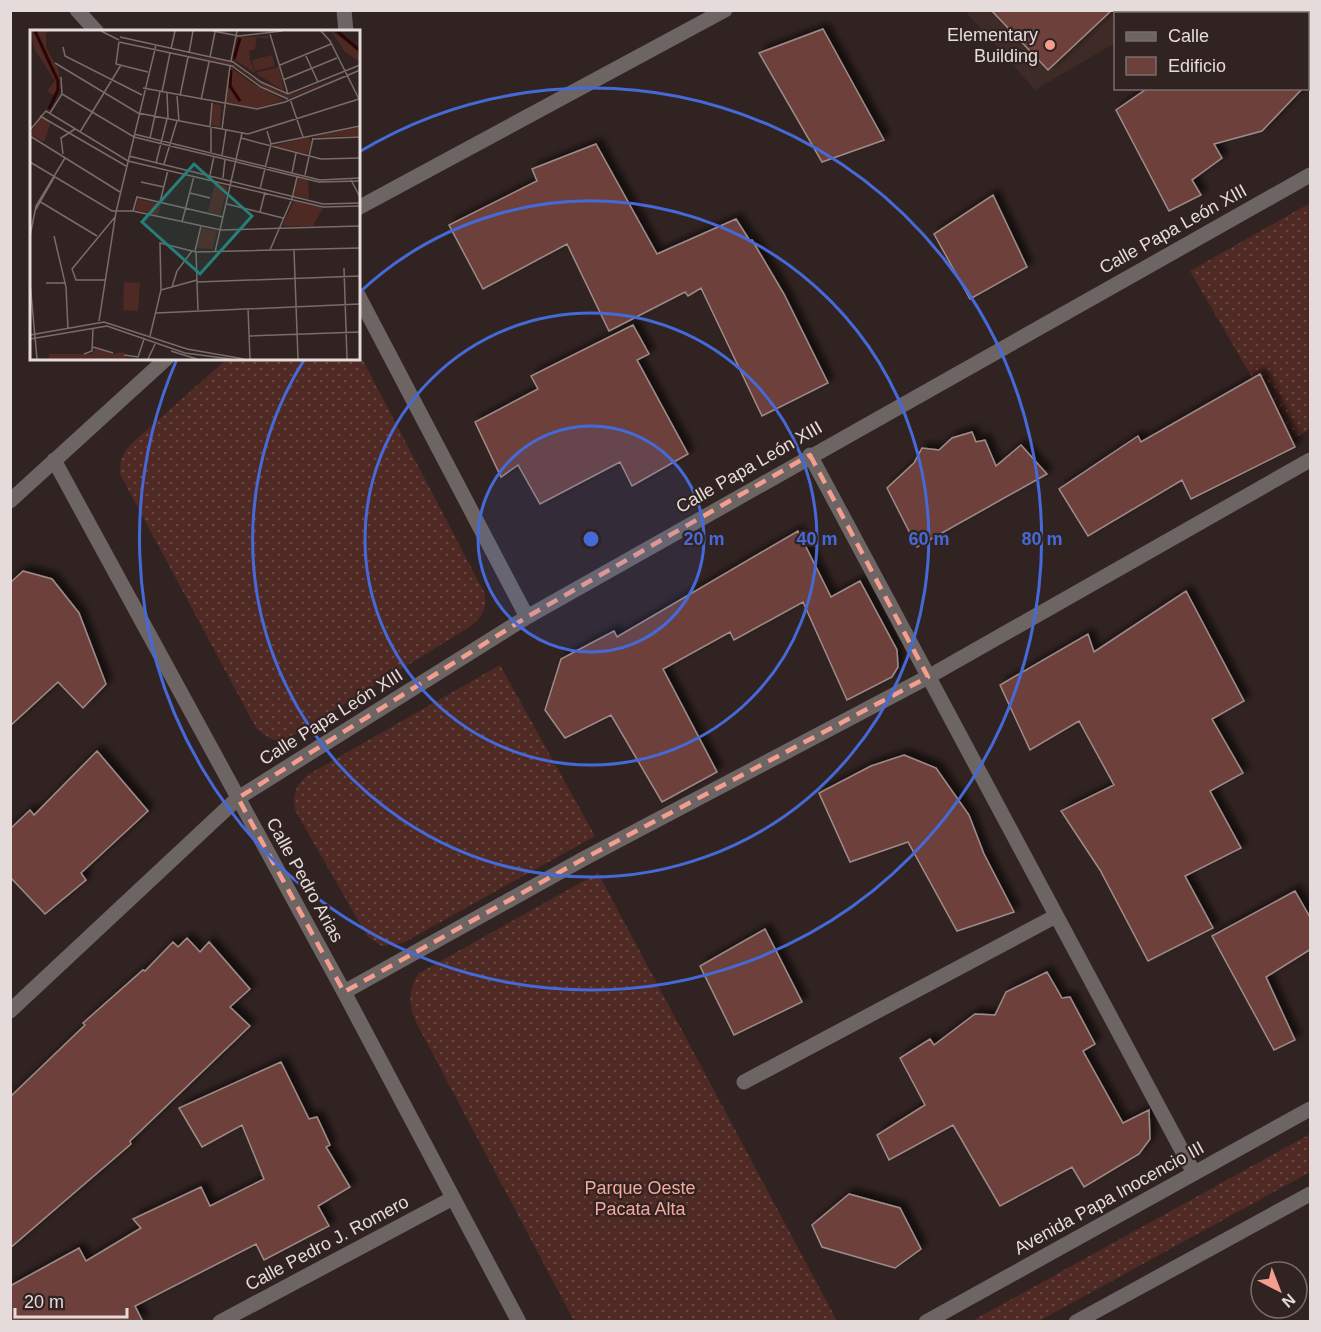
<svg xmlns="http://www.w3.org/2000/svg" width="1321" height="1332" font-family="Arial,sans-serif">
  <style>
    .built { fill: #3e2a26 }
    .grass { fill: url(#grass-dots) }
    .building { fill: #6d413b; stroke: #9d8c89; stroke-width: 1.5; filter: url(#shadow) }
    .lines { fill: none; stroke-linecap: round; stroke-linejoin: round }
    .minor { stroke: #6d6564; stroke-width: 15 }
    .marked { fill: none; stroke: #f59d8f; stroke-width: 4.5; stroke-dasharray: 12 8; stroke-linejoin: round }
    .ring { fill: none; stroke: #456ad8; stroke-width: 3 }
    .poi-dot { fill: #f59d8f; stroke: #312321; stroke-width: 2 }
    .labels { text-anchor: middle; stroke-width: 4.5; stroke-linejoin: round; paint-order: stroke }
    .poi-label { font-size: 18px; fill: #e5dbda; stroke: #312321; text-anchor: end }
    .street-label { font-size: 18px; fill: #e5dbda; stroke: #312321 }
    .park-label { font-size: 18px; fill: #f5a89d; stroke: #312321 }
    .inset-river { fill: none; stroke: #2a0504; stroke-width: 3 }
    .inset-road { fill: none; stroke: #796d6b; stroke-width: 1.5 }
    .view { fill: #248079; fill-opacity: 0.15; stroke: #248079; stroke-width: 3 }
    .inset-edge { fill: none; stroke: #e5dbda; stroke-width: 3 }
    .centre { fill: #456ad8; stroke: #312321; stroke-width: 3 }
    .ring-label { font-size: 18px; text-anchor: middle; font-weight: bold; fill: #456ad8; stroke: #312321; stroke-width: 4.5; stroke-linejoin: round; paint-order: stroke }
  </style>
  <defs>
    <pattern id="grass-dots" width="8" height="8" patternUnits="userSpaceOnUse" patternTransform="scale(1.5)"><rect width="8" height="8" fill="#4f2924"/><path d="M2 2h.1M6 6h.1" fill="none" stroke="#684743" stroke-width="1.8" stroke-linecap="round"/></pattern>
    <filter id="shadow"><feDropShadow dx="5.5" dy="-5.5" stdDeviation="3" flood-color="#0009"/></filter>
  </defs>
  <rect width="100%" height="100%" fill="#312321"/>
  <path class="built" d="M 965,11 L 1172,11 L 1167,13 L 1116,14 L 1115,43 L 1035,90 Z"/>
  <path class="grass" d="M 1310,203 L 1310,429 L 1289,441 L 1190,271 Z
    M 359,353 L 485,594 C 487,611 481,618 468,628 L 294,735 C 278,745 269,740 256,728 L 120,474 C 120,460 122,454 131,444 L 227,359 L 358,358 Z
    M 500,665 L 595,836 L 403,943 L 382,946 L 367,936 L 295,810 C 292,793 297,782 311,773 Z
    M 598,873 L 837,1321 L 574,1321 L 416,1022 C 408,1003 408,991 419,973 Z
    M 1310,1134 L 1310,1172 L 1039,1321 L 972,1321 Z"/>
  <path class="building" d="M 991,10 L 1112,10 L 1048,70 Z
    M 823,29 L 884,140 L 822,162 L 759,53 Z
    M 1148,88 L 1303,88 L 1262,131 L 1214,144 L 1222,158 L 1192,180 L 1201,195 L 1169,211 L 1116,110 Z
    M 596,144 L 657,254 L 736,219 L 750,241 L 752,240 L 784,294 L 828,383 L 762,416 L 701,288 L 688,296 L 685,292 L 609,331 L 567,244 L 483,289 L 449,225 L 537,181 L 532,169 Z
    M 993,195 L 1027,267 L 970,299 L 934,234 Z
    M 633,325 L 649,354 L 637,360 L 688,454 L 632,486 L 620,462 L 540,504 L 518,465 L 501,477 L 475,422 L 538,389 L 531,376 Z
    M 1260,374 L 1295,447 L 1191,499 L 1182,480 L 1088,536 L 1059,489 L 1138,436 L 1141,442 Z
    M 972,432 L 976,442 L 985,440 L 996,466 L 1021,445 L 1047,474 L 917,547 L 887,488 L 914,463 L 922,448 L 939,450 L 952,438 Z
    M 798,531 L 831,597 L 860,581 L 897,650 L 898,667 L 892,677 L 847,700 L 803,602 L 734,640 L 730,632 L 663,669 L 717,772 L 662,802 L 611,715 L 565,738 L 545,710 L 561,659 L 614,631 L 617,637 Z
    M 23,571 L 52,579 L 79,613 L 106,684 L 83,708 L 58,682 L 10,726 L 10,583 Z
    M 1186,591 L 1244,701 L 1212,719 L 1243,773 L 1210,791 L 1241,848 L 1185,876 L 1213,928 L 1148,961 L 1100,870 L 1061,811 L 1114,785 L 1079,721 L 1030,750 L 1000,685 L 1088,634 L 1094,652 Z
    M 97,751 L 148,811 L 81,873 L 86,880 L 45,914 L 10,877 L 10,829 L 30,810 L 34,815 Z
    M 904,755 L 936,768 L 969,815 L 984,854 L 1014,912 L 957,931 L 908,842 L 850,862 L 819,793 L 871,766 Z
    M 1295,891 L 1311,919 L 1311,949 L 1266,977 L 1295,1040 L 1274,1050 L 1212,936 Z
    M 765,929 L 802,1002 L 734,1035 L 700,966 Z
    M 187,938 L 200,952 L 209,942 L 250,989 L 230,1007 L 250,1026 L 130,1141 L 131,1144 L 10,1248 L 10,1097 L 85,1025 L 83,1023 L 143,970 L 145,971 L 173,942 L 178,947 Z
    M 1047,972 L 1062,998 L 1070,997 L 1095,1044 L 1083,1051 L 1123,1123 L 1149,1110 L 1150,1139 L 1139,1154 L 1084,1187 L 1072,1167 L 1000,1206 L 953,1125 L 889,1160 L 877,1135 L 925,1105 L 900,1058 L 930,1039 L 934,1045 L 975,1014 L 995,1015 L 1006,992 Z
    M 281,1062 L 309,1119 L 317,1117 L 330,1145 L 326,1147 L 350,1187 L 318,1206 L 329,1226 L 264,1260 L 256,1244 L 135,1306 L 143,1322 L 10,1322 L 10,1286 L 79,1248 L 86,1261 L 141,1228 L 133,1219 L 201,1187 L 210,1206 L 264,1179 L 242,1125 L 202,1147 L 179,1108 Z
    M 849,1194 L 900,1208 L 921,1249 L 895,1268 L 822,1247 L 812,1225 Z"/>
  <g class="lines">
    <path class="minor" d="M 77,10 L 97,32
      M 344,10 L 346,32
      M 358,208 L 725,10
      M 358,295 L 527,617
      M 810,455 L 1194,1173
      M 54,460 L 344,992 L 519,1322
      M 10,501 L 167,358
      M 344,992 L 585,858 L 928,677 L 1310,460
      M 10,1011 L 238,798 L 527,617 L 1310,175
      M 744,1082 L 1056,916
      M 220,1322 L 453,1198
      M 926,1322 L 1310,1109
      M 1076,1322 L 1310,1194"/>
  </g>
  <path class="marked" d="M 810,455 L 928,677 L 585,858 L 344,992 L 238,798 L 527,617 Z"/>
  <circle cx="591" cy="539" r="113" fill="#456ad8" fill-opacity=".12"/>
  <g class="ring">
    <circle cx="591" cy="539" r="113"/>
    <circle cx="591" cy="539" r="226"/>
    <path d="M360 292A338 338 0 1 1 304 360"/>
    <path d="M359 152A451 451 0 1 1 177 359"/>
  </g>
  <circle class="poi-dot" cx="1050" cy="45" r="6"/>
  <g class="labels">
    <g class="poi-label">
      <text x="1038" y="41">Elementary<tspan x="1038" dy="21">Building</tspan></text>
    </g>
    <g class="street-label">
      <text transform="translate(1173 229) rotate(-29)" y="6">Calle Papa León XIII</text>
      <text transform="translate(749 467) rotate(-30)" y="6">Calle Papa León XIII</text>
      <text transform="translate(331 717) rotate(-32)" y="6">Calle Papa León XIII</text>
      <text transform="translate(305 880) rotate(61)" y="6">Calle Pedro Arias</text>
      <text transform="translate(1109 1198) rotate(-29)" y="6">Avenida Papa Inocencio III</text>
      <text transform="translate(327 1243) rotate(-28)" y="6">Calle Pedro J. Romero</text>
    </g>
    <g class="park-label">
      <text x="640" y="1194">Parque Oeste<tspan x="640" dy="21">Pacata Alta</tspan></text>
    </g>
  </g>
  <g transform="translate(30 30)">
    <rect width="330" height="330" fill="#312321"/>
    <path d="M 301,1 L 328,20 L 330,32 L 315,22 ZM 238,6 L 239,9 L 227,7 L 225,19 L 219,21 L 220,29 L 225,43 L 249,37 L 254,61 L 203,29 L 208,7 ZM 127,18 L 205,34 L 226,50 L 258,66 L 315,45 L 259,68 L 238,60 L 205,36 ZM 201,38 L 225,55 L 254,70 L 228,78 L 194,73 ZM 183,74 L 191,75 L 190,97 L 181,95 ZM 11,87 L 21,92 L 14,112 L 0,104 ZM 330,97 L 330,106 L 285,107 L 286,106 ZM 278,107 L 281,111 L 278,124 L 243,116 ZM 268,148 L 278,150 L 279,169 L 264,166 ZM 185,152 L 198,157 L 190,185 L 178,182 ZM 108,169 L 131,174 L 128,185 L 105,180 ZM 264,171 L 293,178 L 283,196 L 252,196 ZM 172,198 L 187,201 L 183,219 L 167,218 ZM 65,318 L 82,324 L 93,322 L 98,329 L 19,329 L 19,324 L 62,324 Z" fill="#4f2924"/>
    <path d="M 0,1 L 16,1 L 16,17 L 29,41 L 31,58 L 23,65 L 17,61 L 25,51 L 5,20 Z" fill="#4f2924"/>
    <path d="M 242,25 L 245,36 L 225,41 L 222,30 ZM 94,252 L 110,253 L 108,281 L 93,280 Z" fill="#4f2924"/>
    <path class="inset-river" d="M 5,1 L 28,51 L 28,60 L 19,79M 307,1 L 330,21M 204,29 L 210,8M 201,40 L 200,56 L 210,71"/>
    <path class="inset-road" d="M 71,1 L 89,10M 183,1 L 209,6 L 252,1M 291,1 L 300,11 L 329,69M 240,4 L 258,64M 90,7 L 203,32 L 231,52 L 258,64 L 330,35M 89,12 L 202,36 L 231,57 L 258,69M 89,12 L 86,34 L 118,42M 33,17 L 35,26 L 112,65M 141,19 L 145,1M 159,23 L 163,1M 275,24 L 288,52M 180,27 L 185,2M 201,31 L 207,1M 25,33 L 108,83 L 218,104 L 329,69M 250,35 L 301,14M 253,50 L 307,28M 113,58 L 227,79 L 255,72 L 330,40M 132,62 L 140,23M 137,63 L 138,88M 32,64 L 104,107 L 289,152 L 330,151M 147,66 L 149,91M 150,66 L 158,27M 260,69 L 273,107M 171,70 L 179,32M 20,83 L 32,64 L 31,47M 10,86 L 96,136M 180,97 L 182,73M 181,97 L 181,122M 192,99 L 200,36M 0,100 L 16,81 L 98,131 L 293,177 L 330,176M 50,102 L 91,35M 104,104 L 290,150 L 330,148M 0,106 L 90,162M 120,108 L 130,62M 211,108 L 291,129 L 330,128M 283,109 L 330,107M 241,114 L 330,96M 33,124 L 31,108 L 45,99M 192,125 L 196,100M 99,126 L 293,174 L 330,173M 0,132 L 82,181 L 103,181 L 191,200 L 330,196M 126,133 L 137,89M 134,134 L 147,91M 262,143 L 266,123M 180,145 L 184,126M 275,145 L 283,108M 193,148 L 195,129M 321,150 L 330,167M 111,152 L 134,157M 230,159 L 241,114 L 237,101M 160,163 L 180,168M 9,171 L 67,206M 130,172 L 138,140M 197,174 L 253,188M 5,181 L 25,146M 103,181 L 107,167 L 193,187M 230,182 L 235,162M 152,192 L 164,146M 0,206 L 6,176 L 35,128M 24,206 L 36,257 L 38,299M 240,220 L 262,169 L 267,147M 264,220 L 268,329M 165,221 L 171,196M 166,222 L 168,280M 185,222 L 212,103M 314,238 L 317,329M 75,250 L 46,250 L 42,239 L 85,187M 0,252 L 7,329M 167,252 L 330,246M 16,253 L 35,253M 142,257 L 147,241 L 162,221M 131,260 L 167,250M 218,278 L 220,329M 126,283 L 330,274M 69,291 L 86,182 L 126,15M 0,305 L 74,292 L 157,319 L 214,329M 120,306 L 131,260 L 130,213 L 166,222 L 330,218M 219,306 L 330,302M 0,309 L 77,296 L 155,323 L 201,329M 63,317 L 83,323M 141,321 L 167,329M 54,324 L 62,321 L 63,299M 94,325 L 108,327 L 114,309M 118,329 L 126,312"/>
    <path class="view" d="M 164,134 L 222,186 L 170,244 L 112,192 Z"/>
    <rect width="330" height="330" class="inset-edge"/>
  </g>
  <circle cx="591" cy="539" r="9" class="centre"/>
  <g class="ring-label">
    <text x="704" y="545">20 m</text>
    <text x="817" y="545">40 m</text>
    <text x="929" y="545">60 m</text>
    <text x="1042" y="545">80 m</text>
  </g>
  <rect width="1321" height="1332" fill="none" stroke="#e5dbda" stroke-width="24"/>
  <rect x="1114" y="12" width="195" height="78" fill="#312321" stroke="#796d6b" stroke-width="1.5"/>
  <rect x="1126" y="32" width="30" height="9" fill="#6d6564" stroke="#796d6b" stroke-width="1.5"/>
  <text x="1168" y="42" font-size="18" fill="#e5dbda">Calle</text>
  <rect x="1126" y="57" width="30" height="18" fill="#6d413b" stroke="#796d6b" stroke-width="1.5"/>
  <text x="1168" y="72" font-size="18" fill="#e5dbda">Edificio</text>
  <g transform="translate(1279 1290) rotate(138)"><circle r="28" fill="#312321" stroke="#796d6b" stroke-width="1.5"/>
  <path d="M0-4.5L10 22L0 15L-10 22Z" fill="#f59d8f"/>
  <text y="-9" font-size="16" font-weight="bold" text-anchor="middle" fill="#e5dbda">N</text>
  </g>
  <path d="M15 1308v9h112v-9" fill="none" stroke="#e5dbda" stroke-width="3"/>
  <text x="24" y="1308" font-size="18" fill="#e5dbda" stroke="#312321" stroke-width="4.5" paint-order="stroke">20 m</text>
</svg>
